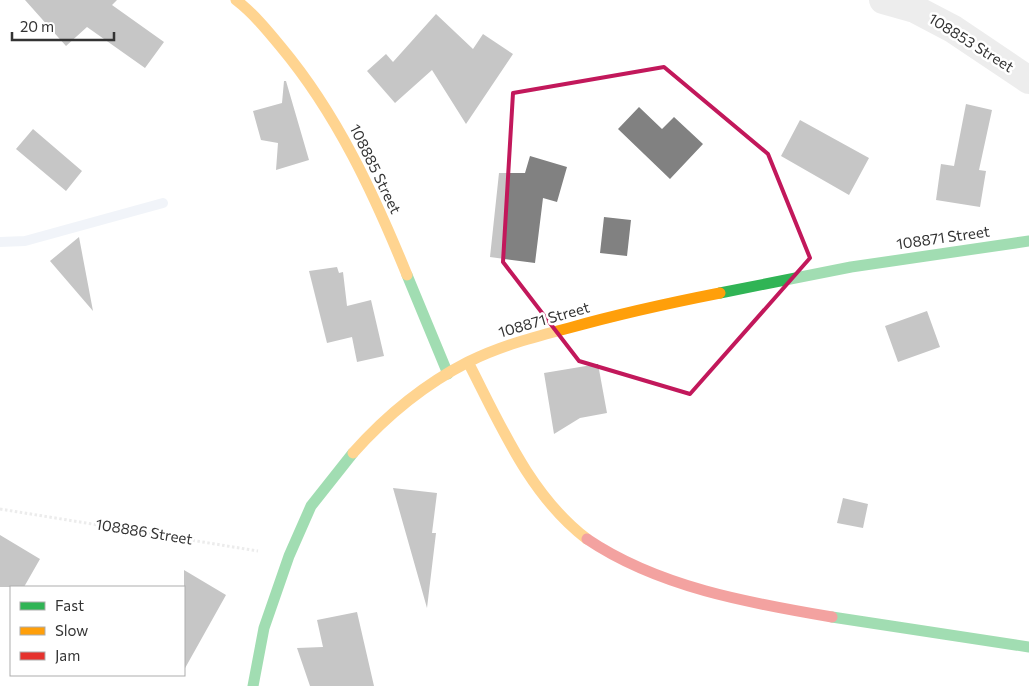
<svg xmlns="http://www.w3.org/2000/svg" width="1029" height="686" font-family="Commissioner,sans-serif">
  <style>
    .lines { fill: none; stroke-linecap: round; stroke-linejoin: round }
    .stream { stroke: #e0e7f1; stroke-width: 10 }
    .building { fill: #818181 }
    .path { stroke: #d5d5d5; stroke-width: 3; stroke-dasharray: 2.5 2.5; stroke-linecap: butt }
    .street { stroke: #d7d7d7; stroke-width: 28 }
    .fast { stroke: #30b455; stroke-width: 11 }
    .slow { stroke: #ff9f0a; stroke-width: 11 }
    .jam { stroke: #e5322d; stroke-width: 11 }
    .marked { fill: none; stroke: #c2185b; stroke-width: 4; stroke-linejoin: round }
    .labels { text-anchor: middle; stroke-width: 5; stroke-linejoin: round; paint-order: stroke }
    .street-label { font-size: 15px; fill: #333; stroke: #fff }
  </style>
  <rect width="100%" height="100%" fill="#fff"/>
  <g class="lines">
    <path class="stream" d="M 0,242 L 25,241 L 163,203"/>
  </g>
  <path class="building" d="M 25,0 L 117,0 L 112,5 L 164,42 L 145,68 L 87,27 L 66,46 Z
    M 436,14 L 473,49 L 483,34 L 513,54 L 466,124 L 432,70 L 395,103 L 367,71 L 386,54 L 393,62 Z
    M 284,81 L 286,81 L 309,160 L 276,170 L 278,143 L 261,140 L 253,111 L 282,103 Z
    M 966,104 L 992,110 L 979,170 L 986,171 L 980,207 L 936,200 L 941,164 L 954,166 Z
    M 639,107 L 662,129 L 674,117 L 703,144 L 670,179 L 618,129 Z
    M 800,120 L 869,158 L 849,195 L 781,156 Z
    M 33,129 L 82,171 L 66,191 L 16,149 Z
    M 530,156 L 567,167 L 557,202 L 543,198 L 535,263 L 490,257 L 499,173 L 525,173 Z
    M 604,217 L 631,220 L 627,256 L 600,253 Z
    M 79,237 L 93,311 L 50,261 Z
    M 337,267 L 339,273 L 343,272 L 347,306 L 371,300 L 384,356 L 357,362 L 352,337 L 327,343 L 309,271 Z
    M 927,311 L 940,347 L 898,362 L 885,326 Z
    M 598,364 L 607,413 L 580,418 L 554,434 L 544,373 Z
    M 393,488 L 437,493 L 432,533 L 436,533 L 427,608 Z
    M 843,498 L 868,504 L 863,528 L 837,523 Z
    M 0,535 L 40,559 L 24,587 L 0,587 Z
    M 184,570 L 226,595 L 184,670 Z
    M 357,612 L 374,686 L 310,686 L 297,648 L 323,647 L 317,620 Z"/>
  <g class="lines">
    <path class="path" d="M 0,509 L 258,551"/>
    <path class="street" d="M 883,0 L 915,9 L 953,29 L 1029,80"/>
    <path class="fast" d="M 407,275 L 448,374
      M 720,293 L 851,267 L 1029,241
      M 832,617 L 1029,647
      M 253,686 L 264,628 L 289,556 L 311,506 L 353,453"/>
    <path class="slow" d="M 236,0 C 253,13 267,30 281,47 C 337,114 374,194 407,275
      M 468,362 C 500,424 530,496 587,539
      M 353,453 C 385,417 425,384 468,362 C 500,346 534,337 569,328 C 619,314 669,303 720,293"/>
    <path class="jam" d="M 587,539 C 658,587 749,603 832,617"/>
  </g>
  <path d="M0 0H1029V686H0ZM 664,67 L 768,154 L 810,258 L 690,394 L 579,361 L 503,262 L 513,93 Z" fill="#fff" fill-opacity=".55" fill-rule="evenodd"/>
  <path class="marked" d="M 664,67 L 768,154 L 810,258 L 690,394 L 579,361 L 503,262 L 513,93 Z"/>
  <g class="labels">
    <g class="street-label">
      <text transform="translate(971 43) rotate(32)" y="5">108853 Street</text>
      <text transform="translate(375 169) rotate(64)" y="5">108885 Street</text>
      <text transform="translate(943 238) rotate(-8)" y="5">108871 Street</text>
      <text transform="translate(544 320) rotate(-16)" y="5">108871 Street</text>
      <text transform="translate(144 532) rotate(9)" y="5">108886 Street</text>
    </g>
  </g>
  <rect x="10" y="586" width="175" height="90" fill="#ffffff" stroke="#adadad"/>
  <rect x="20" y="602" width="25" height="8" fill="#30b455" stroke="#adadad"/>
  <text x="55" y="611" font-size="15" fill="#333333">Fast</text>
  <rect x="20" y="627" width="25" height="8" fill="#ff9f0a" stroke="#adadad"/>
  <text x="55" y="636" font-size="15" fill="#333333">Slow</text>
  <rect x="20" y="652" width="25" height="8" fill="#e5322d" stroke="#adadad"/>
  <text x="55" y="661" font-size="15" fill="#333333">Jam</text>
  <path d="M12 32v8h102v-8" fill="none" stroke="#333333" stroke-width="2.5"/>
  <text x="20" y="32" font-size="15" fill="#333333" stroke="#ffffff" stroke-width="4" paint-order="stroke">20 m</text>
</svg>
